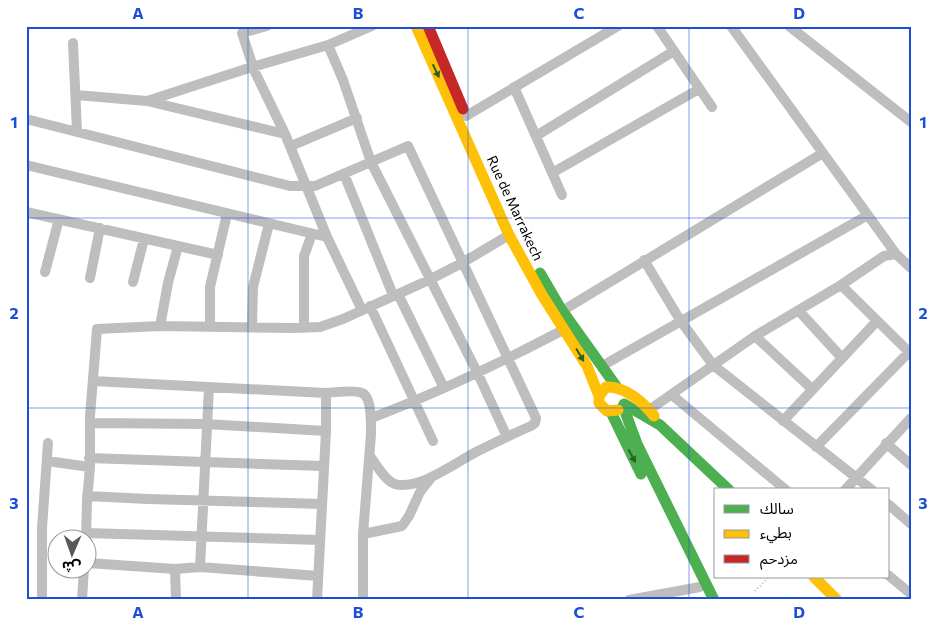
<svg xmlns="http://www.w3.org/2000/svg" width="937" height="626" font-family="Commissioner,'Noto Sans Arabic',sans-serif">
  <style>
    .lines { fill: none; stroke-linecap: round; stroke-linejoin: round }
    .path { stroke: #b9b9b9; stroke-width: 2; stroke-dasharray: 1 2.5; stroke-linecap: butt }
    .street { stroke: #bebebe; stroke-width: 10 }
    .fast { stroke: #4caf50; stroke-width: 11 }
    .slow { stroke: #ffc107; stroke-width: 11 }
    .jam { stroke: #c62828; stroke-width: 11 }
    .oneway { fill: #2a602c }
    .grid { fill: none; stroke: #1d4ed8; stroke-width: 1; stroke-opacity: 0.55 }
    .labels { text-anchor: middle; stroke-width: 4; stroke-linejoin: round; paint-order: stroke }
    .street-label { font-size: 14px; fill: #000; stroke: #fff }
    .neatline { fill: none; stroke: #1d4ed8; stroke-width: 2 }
    .grid-label { font-size: 16px; text-anchor: middle; font-weight: bold; fill: #1d4ed8 }
  </style>
  <rect width="100%" height="100%" fill="#fff"/>
  <g class="lines">
    <path class="path" d="M 755,591 L 769,577"/>
    <path class="street" d="M 267,26 L 242,33 L 254,70 L 285,134 L 327,237 L 362,310
      M 657,26 L 712,107
      M 731,26 L 896,254 L 911,268
      M 789,26 L 911,122
      M 73,43 L 77,131
      M 328,45 L 343,80 L 371,162 L 478,374 L 507,437
      M 514,87 L 562,195
      M 76,95 L 147,101 L 285,134
      M 147,101 L 252,67 L 328,45 L 372,26
      M 466,116 L 618,26
      M 26,119 L 290,186 L 315,186 L 408,146 L 536,418 L 535,423 L 531,426 C 512,434 494,443 476,452 C 455,463 418,491 395,484 C 385,481 376,464 370,456
      M 536,136 L 674,51
      M 291,146 L 357,118
      M 26,165 L 327,237
      M 552,173 L 699,89
      M 344,174 L 393,295
      M 26,212 L 218,255
      M 644,260 L 680,320 L 713,365 L 872,490
      M 45,272 L 59,219
      M 90,278 L 100,228
      M 133,282 L 144,239
      M 841,285 L 909,352
      M 398,294 L 444,388
      M 370,306 L 433,441
      M 562,311 L 823,153
      M 799,311 L 842,358
      M 160,326 L 168,283 L 178,246
      M 210,326 L 210,287 L 227,214
      M 252,327 L 253,287 L 269,224
      M 304,328 L 304,256 L 312,234
      M 755,336 L 812,389
      M 602,366 L 868,215
      M 93,381 L 326,393 C 335,392 355,390 362,393 C 372,397 371,424 371,434 L 363,534 L 363,600
      M 672,395 L 786,490
      M 649,410 L 755,336 L 841,285 L 884,256 L 896,254
      M 371,418 C 438,393 502,362 565,329
      M 783,421 L 877,321
      M 90,423 L 206,424 L 326,431
      M 886,443 L 911,465
      M 816,447 L 911,350
      M 89,458 L 323,466
      M 47,461 L 90,467
      M 845,490 L 911,418
      M 87,496 L 148,499 L 322,504
      M 888,504 L 911,524
      M 86,533 L 320,540
      M 363,534 L 402,526 L 409,516 L 420,492 L 431,478
      M 86,538 L 87,501 L 90,467 L 90,416 L 97,329 L 160,326 L 295,328 L 320,327 L 343,319 L 429,280 L 462,263 L 509,235
      M 88,563 L 175,569 L 176,600
      M 200,567 L 209,387
      M 175,569 L 200,567 L 318,576
      M 888,575 L 911,594
      M 42,600 L 42,528 L 48,443
      M 82,600 L 84,568
      M 317,600 L 326,431 L 326,393
      M 629,600 L 700,587"/>
    <path class="fast" d="M 540,273 L 561,309 L 616,386
      M 624,404 L 660,425 L 729,490
      M 623,406 L 637,444 L 714,600
      M 611,412 L 641,474"/>
    <path class="slow" d="M 416,26 L 509,235 L 542,295 L 587,366 L 599,396
      M 618,410 L 607,411 L 599,403 L 599,396 L 606,387 C 625,386 643,402 654,416
      M 814,577 L 837,600"/>
    <path class="jam" d="M 428,26 L 463,109"/>
  </g>
  <defs><path id="oneway-solid" d="M-6-.8H1V-3.2L6.5 0L1 3.2V.8H-6Z" transform="scale(1.25)"/></defs>
  <g class="oneway">
    <use href="#oneway-solid" transform="translate(436 71) rotate(65)"/>
    <use href="#oneway-solid" transform="translate(580 355) rotate(59)"/>
    <use href="#oneway-solid" transform="translate(632 456) rotate(62)"/>
  </g>
  <path class="grid" d="M 248,26 L 248,600M 468,26 L 468,600M 689,26 L 689,600M 26,218 L 911,218M 26,408 L 911,408"/>
  <g class="labels">
    <g class="street-label">
      <text transform="translate(515 208) rotate(65)" y="5">Rue de Marrakech</text>
    </g>
  </g>
  <rect width="937" height="626" fill="none" stroke="#ffffff" stroke-width="55"/>
  <rect x="714" y="488" width="175" height="90" fill="#ffffff" stroke="#999999"/>
  <rect x="724" y="505" width="25" height="8" fill="#4caf50" stroke="#999999"/>
  <text x="760" y="514" font-size="15" fill="#000000">سالك</text>
  <rect x="724" y="530" width="25" height="8" fill="#ffc107" stroke="#999999"/>
  <text x="760" y="538" font-size="15" fill="#000000">بطيء</text>
  <rect x="724" y="555" width="25" height="8" fill="#c62828" stroke="#999999"/>
  <text x="760" y="564" font-size="15" fill="#000000">مزدحم</text>
  <g transform="translate(72 554) rotate(182)"><circle r="24" fill="#ffffff" stroke="#999999"/>
  <path d="M0-4L9 19L0 12L-9 19Z" fill="#595959"/>
  <text y="-8" font-size="14" font-weight="bold" text-anchor="middle" fill="#000000">ش</text>
  </g>
  <rect x="28" y="28" width="882" height="570" class="neatline"/>
  <g class="grid-label">
    <text x="138" y="19">A</text>
    <text x="358" y="19">B</text>
    <text x="579" y="19">C</text>
    <text x="799" y="19">D</text>
    <text x="14" y="128">1</text>
    <text x="923" y="128">1</text>
    <text x="14" y="319">2</text>
    <text x="923" y="319">2</text>
    <text x="14" y="509">3</text>
    <text x="923" y="509">3</text>
    <text x="138" y="618">A</text>
    <text x="358" y="618">B</text>
    <text x="579" y="618">C</text>
    <text x="799" y="618">D</text>
  </g>
</svg>
